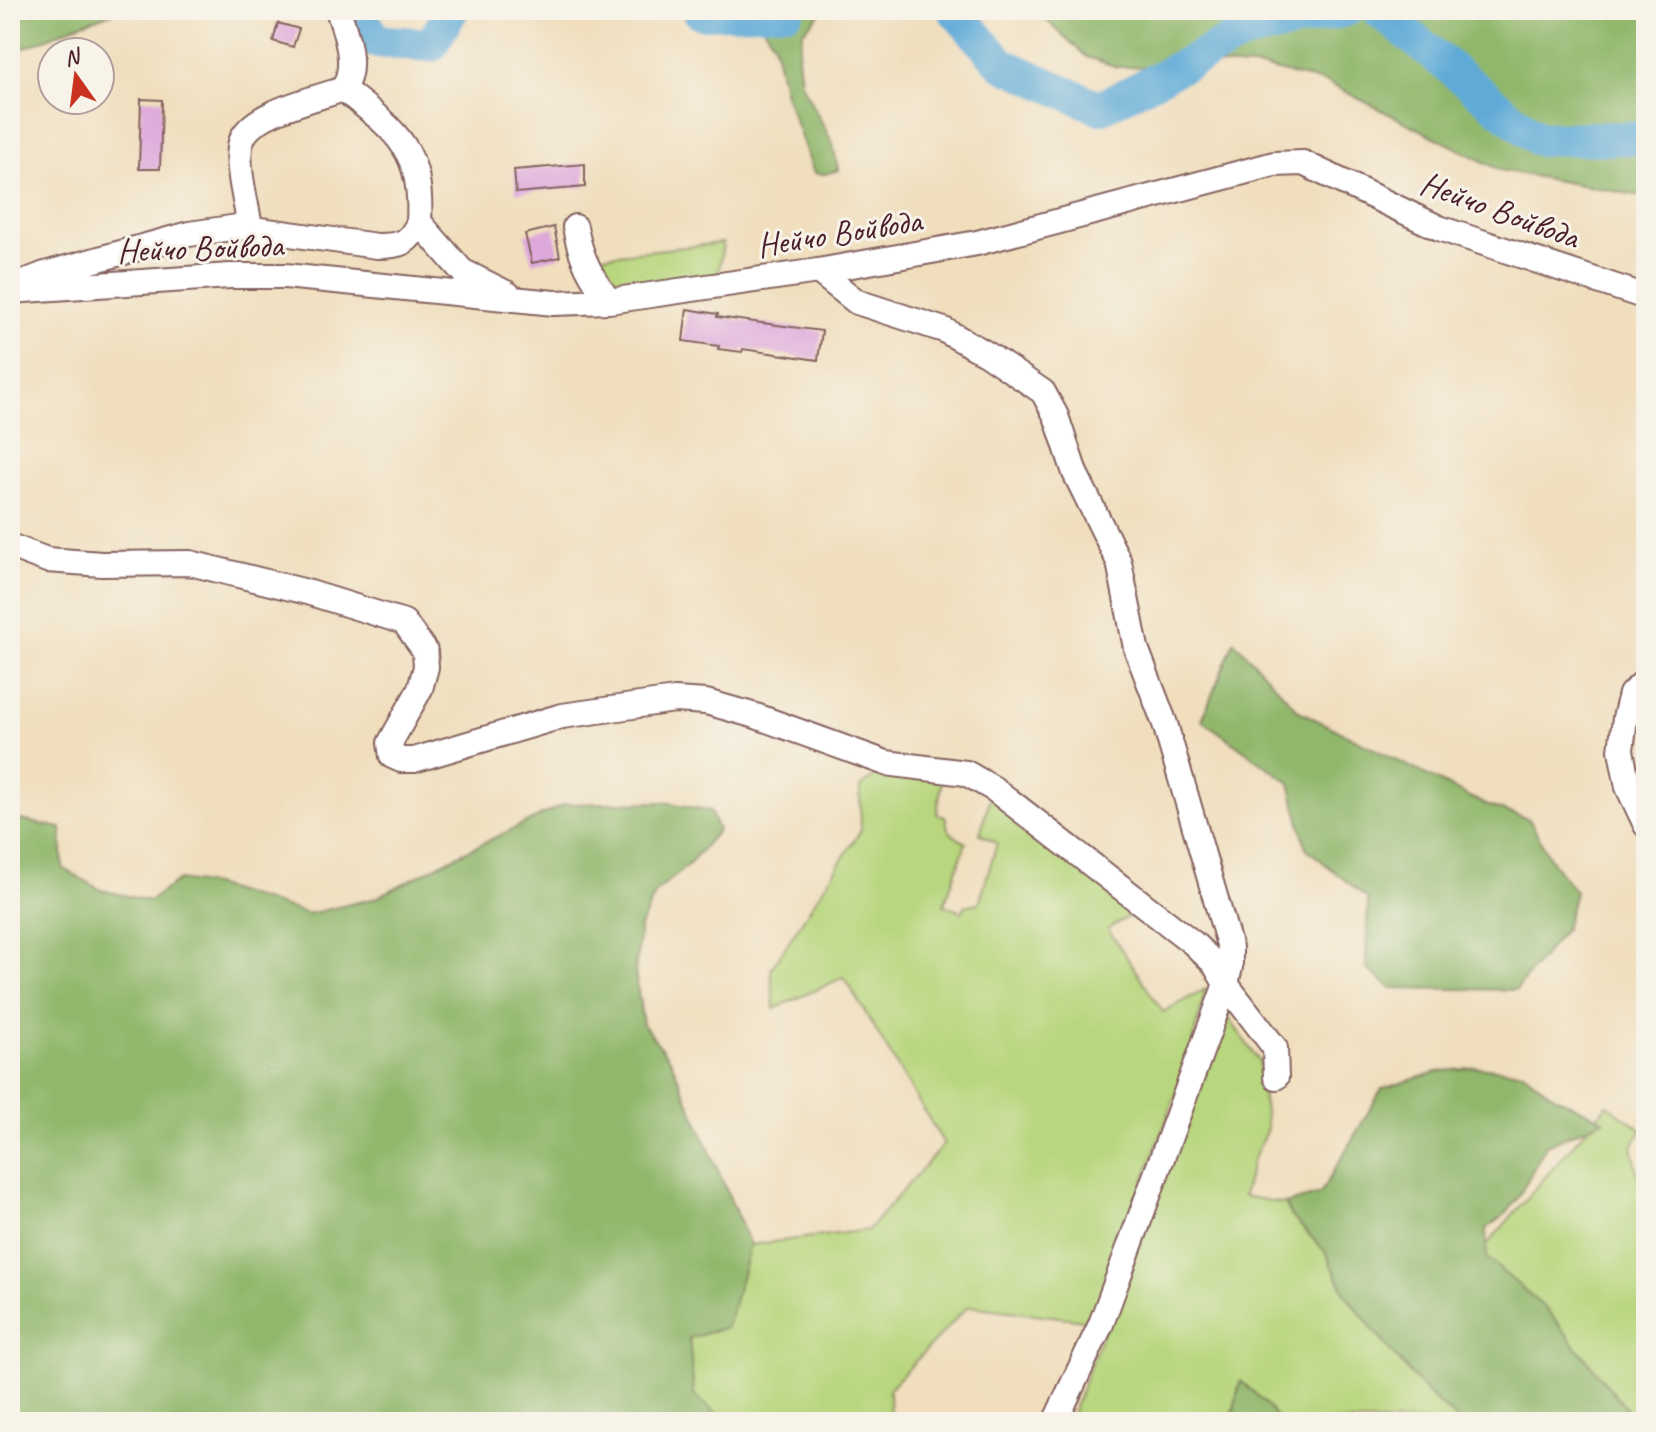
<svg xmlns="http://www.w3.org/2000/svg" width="1656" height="1432" font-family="Caveat,sans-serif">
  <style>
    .green { fill: #b7d67d; stroke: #807a54; stroke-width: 2 }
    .forest { fill: #91b76c; stroke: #6e6b4c; stroke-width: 2 }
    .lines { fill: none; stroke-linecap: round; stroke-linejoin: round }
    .river { stroke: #5eaad7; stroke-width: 34 }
    .building { fill: #dea8db }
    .minor-casing { stroke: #84625e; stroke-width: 28 }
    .minor { stroke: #fff; stroke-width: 24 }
    .labels { text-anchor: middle; stroke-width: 6; stroke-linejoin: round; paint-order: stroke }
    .street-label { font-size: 34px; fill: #4a1f2b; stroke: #f7f3e8 }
  </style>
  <rect width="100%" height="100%" fill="#f7f3e8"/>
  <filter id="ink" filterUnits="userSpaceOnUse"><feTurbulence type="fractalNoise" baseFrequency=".0125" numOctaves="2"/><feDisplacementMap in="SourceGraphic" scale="16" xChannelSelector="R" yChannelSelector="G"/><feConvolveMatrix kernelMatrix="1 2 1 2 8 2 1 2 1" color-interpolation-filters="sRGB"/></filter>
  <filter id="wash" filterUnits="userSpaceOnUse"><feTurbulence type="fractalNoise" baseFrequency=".006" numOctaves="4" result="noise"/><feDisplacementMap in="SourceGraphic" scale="32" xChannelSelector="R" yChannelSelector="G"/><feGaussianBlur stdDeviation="1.8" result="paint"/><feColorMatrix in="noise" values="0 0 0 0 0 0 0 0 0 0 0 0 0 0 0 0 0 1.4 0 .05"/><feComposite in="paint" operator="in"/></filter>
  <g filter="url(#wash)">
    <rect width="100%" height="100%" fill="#f0debd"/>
    <path class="green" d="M 723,243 L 718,276 L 612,291 L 589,257 Z
      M 887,767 L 943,773 L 937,814 L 946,817 C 945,831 955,837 966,843 L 944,905 L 962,912 L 965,906 L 979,903 L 997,843 L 980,834 L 992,790 L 1141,909 L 1108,929 L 1163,1012 L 1206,989 L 1187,1064 L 1092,1321 L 968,1306 L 889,1389 L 890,1422 L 726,1422 L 694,1395 L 689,1338 L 727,1327 L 750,1245 L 868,1230 L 944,1144 L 844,977 L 774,1009 L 771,969 L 861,830 L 860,787 Z
      M 1224,1011 L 1259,1061 L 1267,1129 L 1253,1160 L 1243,1196 L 1286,1204 L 1291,1216 L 1325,1251 L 1346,1295 L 1389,1349 L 1430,1396 L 1460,1422 L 1280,1422 L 1263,1401 L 1240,1382 L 1231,1422 L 1069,1422 Z
      M 1607,1105 L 1642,1130 L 1632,1146 L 1639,1179 L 1646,1187 L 1646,1422 L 1635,1422 L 1480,1253 Z"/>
    <path class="forest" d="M 10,10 L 121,10 L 80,24 L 10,54 Z
      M 752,10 L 824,10 L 803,31 L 798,57 L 801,83 L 833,144 L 838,170 L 825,174 L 814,173 L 785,94 L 774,43 Z
      M 1035,10 L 1646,10 L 1646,197 L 1500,170 L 1328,83 L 1265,68 L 1222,65 L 1118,67 L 1087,57 Z
      M 1234,641 L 1299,711 L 1486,805 L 1529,819 L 1551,860 L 1575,892 L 1565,929 L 1516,990 L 1391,988 L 1366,968 L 1368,899 L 1306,848 L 1290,783 L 1202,720 Z
      M 665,802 L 710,811 L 718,830 L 689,864 L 656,892 L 640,927 L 635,972 L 643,1024 L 671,1061 L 750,1245 L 727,1327 L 689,1338 L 694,1395 L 726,1422 L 10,1422 L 10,818 L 61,828 L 63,868 L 101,890 L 149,901 L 179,880 L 213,885 L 308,914 L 376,898 L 450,859 L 565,804 Z
      M 1478,1067 L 1523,1072 L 1554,1096 L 1604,1120 L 1546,1145 L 1519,1196 L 1507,1213 L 1486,1229 L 1487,1258 L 1547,1310 L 1637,1422 L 1460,1422 L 1430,1396 L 1389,1349 L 1346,1295 L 1325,1251 L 1291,1216 L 1286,1204 L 1320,1194 L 1382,1089 L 1436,1072 Z
      M 1241,1381 L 1263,1401 L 1280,1422 L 1231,1422 Z"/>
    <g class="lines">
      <path class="river" d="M 360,10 L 374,41 L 431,45 L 452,10
        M 698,10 L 702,13 L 788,10
        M 954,10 L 1002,64 L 1100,108 L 1244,34 L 1346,10
        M 1378,10 L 1538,139 L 1646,138"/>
    </g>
    <g id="blocks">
      <path class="building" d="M 278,23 L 299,29 L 293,47 L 273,41 Z
        M 141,99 L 162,100 L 160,169 L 139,169 Z
        M 585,164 L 585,187 L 516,193 L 514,170 Z
        M 554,227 L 560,257 L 532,263 L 525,234 Z
        M 687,309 L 718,314 L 717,317 L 822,331 L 818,360 L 743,349 L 742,352 L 718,349 L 719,346 L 683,341 Z"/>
    </g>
  </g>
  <g filter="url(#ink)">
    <use href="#blocks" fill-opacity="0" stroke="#84625e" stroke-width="2"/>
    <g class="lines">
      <defs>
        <path id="minor" d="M 343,89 C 396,131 423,149 419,222 L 462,271 L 508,294
          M 575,227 C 581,259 590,275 609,301
          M 250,228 C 247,205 235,164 241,142 C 249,112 317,99 343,89 C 358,66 346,34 338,10
          M 818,271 L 857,302 L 944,330 L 987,354 L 1043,392 L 1056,416 L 1075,473 L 1119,562 L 1136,648 L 1165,724 L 1230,948 L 1230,967 L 1226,984 L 1101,1324 L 1055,1422
          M 27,281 L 45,274 L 189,234 L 238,227 L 377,246 C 400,246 409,244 419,222
          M 10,291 L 230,276 L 285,276 L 554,303 L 609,301 L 818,271 L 977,243 L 1274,164 L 1303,163 L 1439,228 L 1646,297
          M 10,546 L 47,560 L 102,564 L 190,563 L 307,592 L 404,622 L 425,651 L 426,667 L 420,689 L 390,743 L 392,756 L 401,760 L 414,760 L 562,716 L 675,700 L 706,702 L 756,716 L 886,763 L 966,773 L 994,789 L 1193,943 L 1214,963 L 1226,984 L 1275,1048 L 1276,1077
          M 1646,680 L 1631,694 L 1625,718 L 1621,750 L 1628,787 L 1646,825"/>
      </defs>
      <use href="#minor" class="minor-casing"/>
      <use href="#minor" class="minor"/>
    </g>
  </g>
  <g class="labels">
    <g class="street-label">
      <text transform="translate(1500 209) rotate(20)" y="12">Нейчо Войвода</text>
      <text transform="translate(839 232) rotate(-9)" y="12">Нейчо Войвода</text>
      <text transform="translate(200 247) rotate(-2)" y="12">Нейчо Войвода</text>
    </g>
  </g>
  <rect width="1656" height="1432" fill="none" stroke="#f7f3e8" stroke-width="40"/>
  <g transform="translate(76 76) rotate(346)"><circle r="38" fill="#f7f3e8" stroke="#b29e9c" stroke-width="2"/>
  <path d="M0-6L14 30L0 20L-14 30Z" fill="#c8321e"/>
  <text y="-12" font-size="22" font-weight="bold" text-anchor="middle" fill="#4a1f2b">N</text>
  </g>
</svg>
